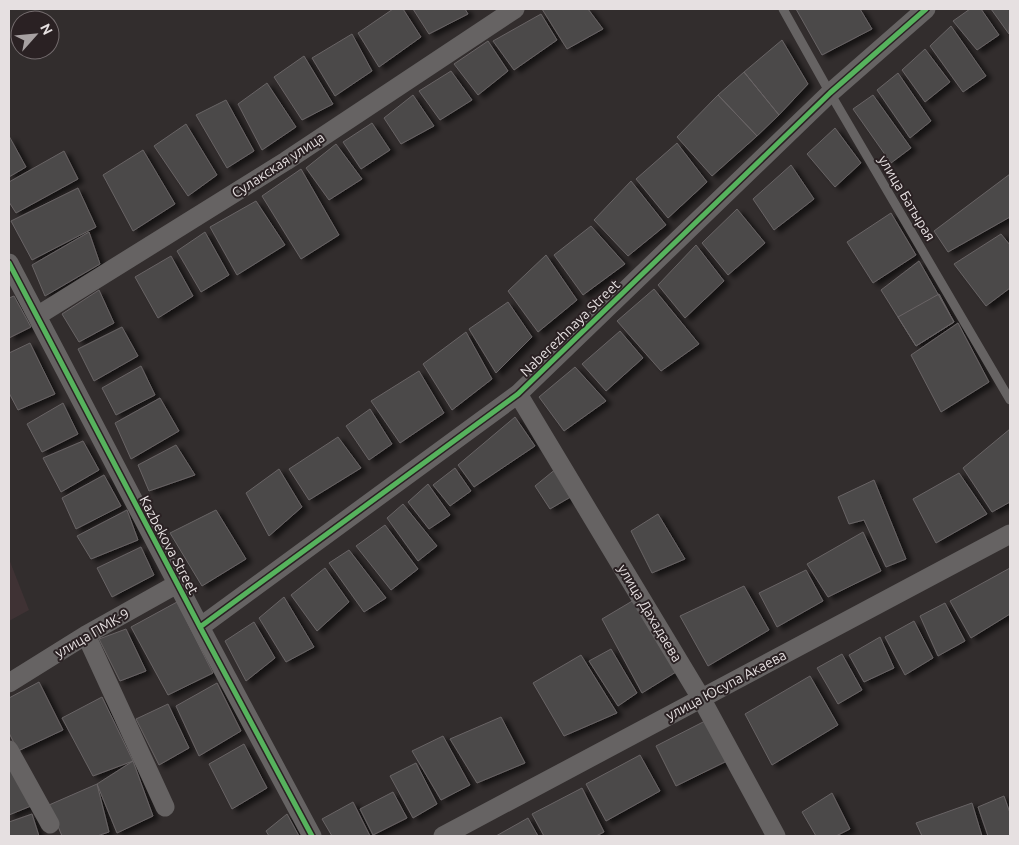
<svg xmlns="http://www.w3.org/2000/svg" width="1019" height="845" font-family="Ubuntu,sans-serif">
  <style>
    .built { fill: #3f3234 }
    .building { fill: #4c4849; stroke: #686465; filter: url(#shadow) }
    .lines { fill: none; stroke-linecap: round; stroke-linejoin: round }
    .lane { stroke: #666363; stroke-width: 9 }
    .street { stroke: #666363; stroke-width: 19 }
    .cycleway-casing { stroke: #2a2123; stroke-width: 8 }
    .cycleway { stroke: #56b35d; stroke-width: 5 }
    .labels { text-anchor: middle; stroke-width: 4; stroke-linejoin: round; paint-order: stroke }
    .street-label { font-size: 14px; fill: #e6e0e1; stroke: #2a2123 }
  </style>
  <defs>
    <filter id="shadow"><feDropShadow dx="5.5" dy="3" stdDeviation="2.5" flood-color="#0009"/></filter>
  </defs>
  <rect width="100%" height="100%" fill="#322d2d"/>
  <path class="built" d="M 9,559 L 29,610 L 9,621 Z"/>
  <path class="building" d="M 393,9 L 403,9 L 421,37 L 379,67 L 358,33 Z
    M 413,9 L 465,9 L 468,14 L 429,34 Z
    M 542,9 L 588,9 L 603,29 L 567,49 Z
    M 796,9 L 860,9 L 872,29 L 822,55 Z
    M 970,9 L 981,9 L 999,35 L 977,50 L 953,21 Z
    M 991,9 L 1010,9 L 1009,34 Z
    M 541,14 L 557,40 L 514,70 L 493,41 Z
    M 951,26 L 986,76 L 963,92 L 930,46 Z
    M 352,34 L 372,71 L 335,96 L 312,58 Z
    M 782,40 L 808,84 L 779,115 L 744,72 Z
    M 488,41 L 508,71 L 478,95 L 454,64 Z
    M 925,49 L 950,82 L 925,102 L 902,70 Z
    M 304,56 L 333,104 L 302,120 L 274,77 Z
    M 451,71 L 472,100 L 440,120 L 419,91 Z
    M 744,72 L 779,115 L 757,136 L 718,95 Z
    M 898,73 L 931,121 L 910,138 L 877,90 Z
    M 267,83 L 296,127 L 262,150 L 238,104 Z
    M 413,95 L 434,126 L 401,144 L 384,118 Z
    M 718,95 L 757,136 L 712,176 L 677,137 Z
    M 873,95 L 911,148 L 891,163 L 853,109 Z
    M 226,100 L 254,151 L 227,168 L 196,115 Z
    M 372,123 L 390,150 L 361,169 L 343,142 Z
    M 186,124 L 217,175 L 188,196 L 154,146 Z
    M 835,128 L 861,163 L 835,187 L 807,154 Z
    M 9,136 L 26,167 L 9,177 Z
    M 677,143 L 707,182 L 668,218 L 636,179 Z
    M 336,144 L 362,179 L 329,200 L 306,168 Z
    M 143,150 L 175,204 L 133,231 L 103,175 Z
    M 64,151 L 78,179 L 16,213 L 9,202 L 9,182 Z
    M 791,165 L 814,199 L 774,230 L 753,199 Z
    M 301,169 L 339,235 L 301,259 L 262,196 Z
    M 1010,174 L 1010,217 L 948,252 L 934,231 Z
    M 631,181 L 666,225 L 628,256 L 594,220 Z
    M 78,188 L 96,227 L 32,260 L 11,221 Z
    M 256,201 L 285,245 L 237,275 L 210,227 Z
    M 737,209 L 765,243 L 728,275 L 702,243 Z
    M 891,213 L 916,255 L 873,283 L 847,242 Z
    M 591,226 L 625,264 L 583,295 L 554,255 Z
    M 89,232 L 100,264 L 45,296 L 32,265 Z
    M 205,232 L 229,275 L 201,292 L 177,251 Z
    M 1001,234 L 1010,245 L 1010,288 L 986,306 L 954,264 Z
    M 696,245 L 724,281 L 685,318 L 658,285 Z
    M 546,255 L 577,300 L 538,332 L 508,291 Z
    M 171,256 L 193,296 L 158,318 L 135,277 Z
    M 919,261 L 954,322 L 916,346 L 881,290 Z
    M 654,289 L 699,344 L 661,371 L 617,321 Z
    M 99,290 L 114,323 L 79,342 L 62,314 Z
    M 939,294 L 954,322 L 916,346 L 898,317 Z
    M 14,296 L 31,327 L 9,338 L 9,298 Z
    M 508,302 L 532,337 L 496,373 L 469,329 Z
    M 958,323 L 989,382 L 941,412 L 911,355 Z
    M 122,327 L 138,356 L 94,381 L 78,349 Z
    M 620,331 L 643,358 L 606,391 L 582,364 Z
    M 466,332 L 492,379 L 452,410 L 423,364 Z
    M 30,343 L 55,394 L 18,410 L 9,393 L 9,353 Z
    M 141,366 L 155,395 L 116,415 L 102,388 Z
    M 575,367 L 606,401 L 564,431 L 539,397 Z
    M 419,371 L 444,413 L 400,443 L 371,401 Z
    M 160,398 L 179,431 L 131,459 L 115,423 Z
    M 63,403 L 78,434 L 42,452 L 27,424 Z
    M 370,409 L 392,444 L 369,460 L 346,426 Z
    M 515,417 L 535,446 L 474,487 L 458,465 Z
    M 1010,429 L 1010,502 L 992,512 L 963,468 Z
    M 338,437 L 361,468 L 309,500 L 289,469 Z
    M 83,441 L 99,470 L 61,492 L 43,458 Z
    M 176,445 L 195,475 L 149,491 L 138,465 Z
    M 455,468 L 471,491 L 450,506 L 433,485 Z
    M 557,468 L 574,495 L 550,509 L 535,486 Z
    M 279,469 L 302,507 L 269,536 L 246,493 Z
    M 959,473 L 987,514 L 936,543 L 913,499 Z
    M 104,475 L 121,506 L 76,529 L 62,498 Z
    M 874,480 L 906,559 L 886,567 L 864,520 L 849,524 L 838,497 Z
    M 428,484 L 450,515 L 429,529 L 408,502 Z
    M 403,504 L 437,546 L 418,561 L 387,518 Z
    M 127,510 L 138,540 L 91,559 L 77,536 Z
    M 216,510 L 246,559 L 202,586 L 170,533 Z
    M 658,514 L 685,559 L 652,573 L 631,531 Z
    M 385,525 L 418,569 L 391,590 L 356,546 Z
    M 863,532 L 881,571 L 828,597 L 807,564 Z
    M 141,547 L 154,575 L 112,597 L 97,568 Z
    M 349,550 L 386,598 L 364,612 L 329,563 Z
    M 325,568 L 349,602 L 317,631 L 291,595 Z
    M 1010,568 L 1010,614 L 971,638 L 950,601 Z
    M 806,570 L 823,601 L 777,627 L 759,593 Z
    M 744,586 L 769,630 L 708,666 L 680,616 Z
    M 284,597 L 314,647 L 286,662 L 259,618 Z
    M 634,600 L 676,672 L 642,693 L 602,619 Z
    M 177,602 L 213,673 L 168,695 L 131,627 Z
    M 945,603 L 965,641 L 938,656 L 920,616 Z
    M 914,621 L 933,658 L 905,675 L 885,637 Z
    M 254,622 L 275,658 L 246,681 L 225,641 Z
    M 126,629 L 146,671 L 120,681 L 99,639 Z
    M 880,637 L 894,668 L 864,682 L 849,655 Z
    M 611,649 L 637,693 L 618,706 L 589,661 Z
    M 842,654 L 862,690 L 838,704 L 817,668 Z
    M 581,655 L 617,713 L 564,736 L 533,683 Z
    M 810,676 L 838,725 L 772,765 L 745,714 Z
    M 39,682 L 63,730 L 18,751 L 9,733 L 9,698 Z
    M 217,683 L 241,731 L 199,756 L 176,706 Z
    M 102,697 L 133,761 L 93,776 L 62,718 Z
    M 168,704 L 189,748 L 159,765 L 136,719 Z
    M 501,717 L 525,763 L 477,783 L 450,739 Z
    M 707,720 L 727,761 L 676,786 L 656,746 Z
    M 443,736 L 470,785 L 441,800 L 412,751 Z
    M 244,744 L 267,788 L 232,809 L 209,764 Z
    M 640,755 L 660,791 L 606,821 L 586,784 Z
    M 133,761 L 153,816 L 117,833 L 97,784 Z
    M 9,762 L 31,806 L 9,815 Z
    M 416,763 L 437,804 L 413,818 L 390,776 Z
    M 97,784 L 109,832 L 97,836 L 62,836 L 49,805 Z
    M 582,788 L 604,832 L 596,836 L 544,836 L 532,814 Z
    M 393,792 L 407,818 L 373,835 L 360,809 Z
    M 832,793 L 850,829 L 836,836 L 816,836 L 802,812 Z
    M 1004,796 L 1010,813 L 1010,836 L 988,836 L 978,807 Z
    M 353,802 L 370,836 L 332,836 L 322,819 Z
    M 972,803 L 982,836 L 922,836 L 916,823 Z
    M 32,814 L 39,836 L 9,836 L 9,822 Z
    M 287,814 L 299,836 L 269,836 L 266,831 Z
    M 528,818 L 538,836 L 496,836 Z"/>
  <g class="lines">
    <path class="lane" d="M 783,9 L 830,93 L 1010,400"/>
    <path class="street" d="M 9,263 L 200,627 L 312,836
      M 37,316 L 286,161 L 515,9
      M 518,394 L 701,698 L 776,836
      M 200,627 L 518,394 L 830,93 L 926,9
      M 86,635 L 165,807
      M 9,683 L 86,635 L 177,584
      M 9,750 L 50,824
      M 443,836 L 1010,534"/>
    <defs>
      <path id="cycleway" d="M 9,263 L 200,627 L 312,836
        M 200,627 L 518,394 L 830,93 L 926,9"/>
    </defs>
    <use href="#cycleway" class="cycleway-casing"/>
    <use href="#cycleway" class="cycleway"/>
  </g>
  <g class="labels">
    <g class="street-label">
      <text transform="translate(278 165) rotate(-33)" y="5">Сулакская улица</text>
      <text transform="translate(907 198) rotate(59)" y="5">улица Батырая</text>
      <text transform="translate(570 328) rotate(-44)" y="5">Naberezhnaya Street</text>
      <text transform="translate(169 545) rotate(62)" y="5">Kazbekova Street</text>
      <text transform="translate(650 613) rotate(59)" y="5">улица Дахадаева</text>
      <text transform="translate(92 633) rotate(-30)" y="5">улица ПМК-9</text>
      <text transform="translate(726 685) rotate(-28)" y="5">улица Юсупа Акаева</text>
    </g>
  </g>
  <rect width="1019" height="845" fill="none" stroke="#e6e0e1" stroke-width="20"/>
  <g transform="translate(35 35) rotate(63)"><circle r="24" fill="#2a2123" stroke="#756d6f"/>
  <path d="M0-4L9 19L0 12L-9 19Z" fill="#a7a1a2"/>
  <text y="-8" font-size="14" font-weight="bold" text-anchor="middle" fill="#e6e0e1">N</text>
  </g>
</svg>
